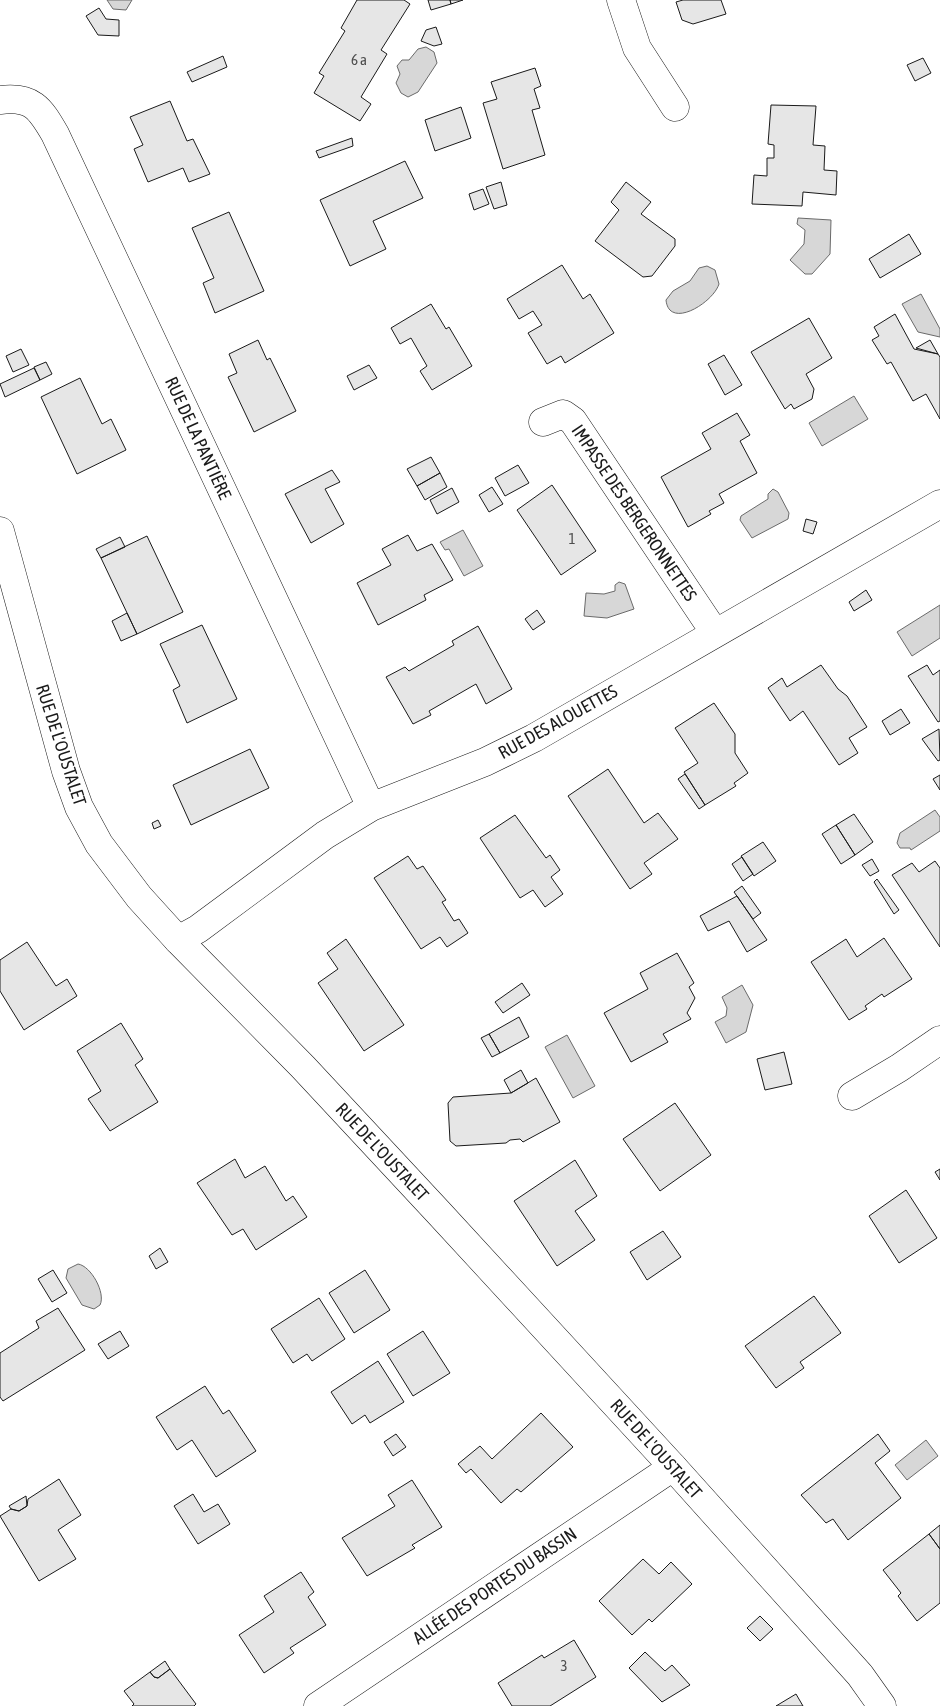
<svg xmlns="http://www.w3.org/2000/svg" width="940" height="1706" font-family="'Asap Condensed',sans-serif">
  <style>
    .water { fill: #d7d7d7; stroke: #6a6a6a }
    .building { fill: #e6e6e6; stroke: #1a1a1a }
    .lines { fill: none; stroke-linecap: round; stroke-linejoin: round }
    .minor-casing { stroke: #1a1a1a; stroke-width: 29 }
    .tertiary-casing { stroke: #1a1a1a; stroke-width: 29 }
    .minor { stroke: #fff; stroke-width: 28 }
    .tertiary { stroke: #fff; stroke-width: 28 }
    .labels { text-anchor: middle; stroke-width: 4; stroke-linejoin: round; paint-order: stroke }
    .number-label { font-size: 15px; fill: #4d4d4d }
    .street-label { font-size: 18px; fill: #1a1a1a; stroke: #fff }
  </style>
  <rect width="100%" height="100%" fill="#fff"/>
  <path class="water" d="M 107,0 L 132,0 L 126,10 L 113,9 Z
    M 426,47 L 434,52 L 437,63 L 418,92 L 408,97 L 401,93 L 396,83 L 400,74 L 397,66 L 402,60 L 409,60 L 418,49 Z
    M 798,218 L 831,220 L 830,254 L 812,274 L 805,274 L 790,260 L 804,244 L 805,230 L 797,224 Z
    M 707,266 L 715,270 L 719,284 C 713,303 669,330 666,300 L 673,291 L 690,281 L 699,268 Z
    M 921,294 L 940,329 L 940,337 L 918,332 L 902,304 Z
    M 854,396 L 868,419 L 822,446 L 809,423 Z
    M 773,489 L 778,492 L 789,513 L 788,519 L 752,538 L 740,520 L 741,516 L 768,499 L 768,494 Z
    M 463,530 L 483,566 L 464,576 L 449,549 L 445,550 L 440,542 Z
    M 619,582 L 625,584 L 634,609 L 607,618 L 584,616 L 586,593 L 604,594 L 615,591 L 615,585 Z
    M 940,605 L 940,638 L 912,656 L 897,632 Z
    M 935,810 L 940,817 L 940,831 L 911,850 L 910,848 L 900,848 L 897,843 L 900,833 Z
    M 742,985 L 753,1005 L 746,1032 L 726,1043 L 715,1022 L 726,1016 L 727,1008 L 722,997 Z
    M 567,1035 L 595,1086 L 573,1098 L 545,1047 Z
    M 78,1264 C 91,1266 106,1293 100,1305 L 94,1309 L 82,1305 L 66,1278 L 68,1269 Z
    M 926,1440 L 938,1456 L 907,1480 L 895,1465 Z"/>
  <path class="building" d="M 357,0 L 404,0 L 410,4 L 381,50 L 387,54 L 361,97 L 371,104 L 360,121 L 314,93 L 324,76 L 319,73 L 345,31 L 341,28 Z
    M 428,0 L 450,0 L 451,4 L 431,10 Z
    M 450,0 L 463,0 L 451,4 Z
    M 683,0 L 721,0 L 726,14 L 693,24 L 682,20 L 676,2 Z
    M 99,8 L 106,19 L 119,20 L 119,36 L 98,35 L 86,16 Z
    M 436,27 L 442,44 L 434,46 L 421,41 L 426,30 Z
    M 223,56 L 227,67 L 192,82 L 187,72 Z
    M 923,58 L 931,73 L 915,81 L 907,65 Z
    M 535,68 L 541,86 L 534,89 L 540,108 L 532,110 L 545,155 L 503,169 L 483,103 L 497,99 L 491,82 Z
    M 170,101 L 187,141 L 193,139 L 210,174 L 189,182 L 183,168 L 148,182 L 134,149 L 143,145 L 130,117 Z
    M 771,105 L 816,106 L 813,145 L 825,146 L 824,170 L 837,171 L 836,195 L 803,192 L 802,206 L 752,204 L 754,175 L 767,176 L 767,158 L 774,158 L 774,145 L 768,144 Z
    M 461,107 L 471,138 L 435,151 L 425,120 Z
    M 352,138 L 353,146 L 319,158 L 316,151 Z
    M 405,161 L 423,198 L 373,221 L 386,249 L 350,266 L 320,200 Z
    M 501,182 L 507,205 L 494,209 L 486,187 Z
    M 626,182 L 651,202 L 641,214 L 675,239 L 675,246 L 652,276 L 643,277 L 595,241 L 619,210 L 611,202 Z
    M 483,189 L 489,204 L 474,210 L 469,194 Z
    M 229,212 L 264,291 L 215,313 L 203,283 L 214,278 L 192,228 Z
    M 909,234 L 921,254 L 880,278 L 869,259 Z
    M 562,265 L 583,299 L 590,294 L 614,333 L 565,363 L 561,356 L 547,364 L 528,333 L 542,325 L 533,311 L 519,319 L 507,299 Z
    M 431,304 L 446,329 L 449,327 L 472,366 L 432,390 L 420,371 L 427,366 L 411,338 L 400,344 L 391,328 Z
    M 895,314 L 914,349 L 938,354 L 940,357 L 940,419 L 926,394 L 913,401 L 891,362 L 887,364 L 872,340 L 879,336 L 874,327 Z
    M 809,318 L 832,358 L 806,374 L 814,389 L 812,399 L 794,409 L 791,404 L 785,409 L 751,352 Z
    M 258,340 L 267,360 L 270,358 L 296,411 L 254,432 L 228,377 L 237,373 L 229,354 Z
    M 930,340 L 938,354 L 916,348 Z
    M 21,349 L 29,365 L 13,372 L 6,356 Z
    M 724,355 L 742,385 L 725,395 L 708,364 Z
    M 46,362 L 52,374 L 40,380 L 34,367 Z
    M 369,365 L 377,378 L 354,390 L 347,376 Z
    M 34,368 L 40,380 L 5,397 L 0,384 Z
    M 80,378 L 102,424 L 111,419 L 126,450 L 77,474 L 41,397 Z
    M 737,413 L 750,435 L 740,441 L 757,473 L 719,494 L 724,503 L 709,511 L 711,514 L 688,527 L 661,477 L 711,449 L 702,433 Z
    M 431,457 L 440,473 L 417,486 L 407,469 Z
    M 518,465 L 529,483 L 505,496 L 495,478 Z
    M 332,470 L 340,482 L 325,489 L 344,524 L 311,543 L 285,494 Z
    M 440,473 L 447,487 L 425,500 L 417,486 Z
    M 552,485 L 596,551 L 561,575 L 517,510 Z
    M 492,487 L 503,504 L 489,512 L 479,495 Z
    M 452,488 L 459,502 L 437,514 L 430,500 Z
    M 806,519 L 817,522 L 813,534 L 803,531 Z
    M 408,535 L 417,551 L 432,544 L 453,580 L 424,595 L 426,600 L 378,625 L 357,583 L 391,565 L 382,549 Z
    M 147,536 L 183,612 L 137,634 L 101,558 Z
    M 120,537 L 125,547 L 101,558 L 96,549 Z
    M 866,590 L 872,600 L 854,611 L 849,602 Z
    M 537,610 L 545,622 L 533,630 L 525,619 Z
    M 127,613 L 137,634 L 121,641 L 112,621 Z
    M 202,625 L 237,699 L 187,723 L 173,690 L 180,686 L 160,644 Z
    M 478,626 L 512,689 L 486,704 L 476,684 L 429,711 L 431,715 L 413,724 L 386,677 L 405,667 L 409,671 L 454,645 L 452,641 Z
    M 821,665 L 838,689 L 847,696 L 867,727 L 849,738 L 858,753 L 839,765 L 803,711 L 790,721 L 768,688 L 782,678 L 787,687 Z
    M 927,665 L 933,675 L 940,670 L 940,721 L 938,722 L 908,676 Z
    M 714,703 L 735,734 L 735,753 L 748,773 L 734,783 L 736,786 L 705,805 L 684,772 L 698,763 L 675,728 Z
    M 901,709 L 910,723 L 890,735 L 882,721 Z
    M 939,729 L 940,760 L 938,761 L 922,739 Z
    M 250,749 L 269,788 L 191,825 L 173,785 Z
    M 608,769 L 644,823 L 658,813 L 678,839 L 644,863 L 652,874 L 630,889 L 568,796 Z
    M 685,774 L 705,805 L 699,809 L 678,779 Z
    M 940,775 L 940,790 L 933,779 Z
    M 854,814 L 873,842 L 855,855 L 836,825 Z
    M 515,815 L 546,858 L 550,855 L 560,870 L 551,877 L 563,894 L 545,907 L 533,890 L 520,898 L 480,838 Z
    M 158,820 L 161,826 L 154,829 L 152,823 Z
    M 836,825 L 855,855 L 841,864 L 822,834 Z
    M 763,842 L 776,861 L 754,876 L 741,856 Z
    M 408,856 L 417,869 L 423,866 L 446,900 L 442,902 L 454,921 L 459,919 L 468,933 L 447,947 L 440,937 L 421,949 L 374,878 Z
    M 742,857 L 753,874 L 743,881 L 732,864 Z
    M 872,859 L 879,871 L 870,876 L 862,865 Z
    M 935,861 L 940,868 L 940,947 L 892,875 L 912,863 L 919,872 Z
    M 877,879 L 899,910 L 894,914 L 874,882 Z
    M 742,886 L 761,913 L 753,919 L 734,892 Z
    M 737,896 L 767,940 L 747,952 L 729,921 L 708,931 L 700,916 Z
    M 884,938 L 912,979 L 884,997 L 882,994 L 865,1006 L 867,1009 L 849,1020 L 811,962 L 846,939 L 857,957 Z
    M 346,939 L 404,1025 L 364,1051 L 318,983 L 338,969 L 327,953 Z
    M 27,942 L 56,986 L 67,979 L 77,996 L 24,1030 L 0,991 L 0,960 Z
    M 677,953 L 694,983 L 689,987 L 695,998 L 687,1013 L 691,1019 L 663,1034 L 668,1042 L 631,1062 L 604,1013 L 648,989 L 640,973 Z
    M 522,983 L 530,995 L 503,1013 L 495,1002 Z
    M 519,1017 L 529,1037 L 500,1053 L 489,1034 Z
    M 121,1023 L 143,1059 L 135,1065 L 158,1102 L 110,1131 L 88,1099 L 101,1091 L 77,1051 Z
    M 489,1034 L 500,1053 L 492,1057 L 481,1038 Z
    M 784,1052 L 792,1084 L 765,1090 L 757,1059 Z
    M 521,1070 L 528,1083 L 511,1093 L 504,1080 Z
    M 536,1078 L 560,1122 L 523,1142 L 520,1139 L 510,1140 L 506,1143 L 456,1146 L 450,1141 L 448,1103 L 453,1097 L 511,1093 Z
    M 675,1103 L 711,1155 L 660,1191 L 623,1139 Z
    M 235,1159 L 245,1178 L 265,1166 L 286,1201 L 293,1196 L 307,1217 L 256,1250 L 243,1229 L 232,1235 L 197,1183 Z
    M 575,1160 L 597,1196 L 575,1211 L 595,1240 L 557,1266 L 514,1201 Z
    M 940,1169 L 940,1180 L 935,1172 Z
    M 906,1190 L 937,1238 L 899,1263 L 869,1216 Z
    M 663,1231 L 681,1257 L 647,1280 L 630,1252 Z
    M 160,1248 L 168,1262 L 156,1269 L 149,1256 Z
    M 53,1270 L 67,1293 L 52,1302 L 38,1279 Z
    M 365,1270 L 390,1310 L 354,1333 L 329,1293 Z
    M 814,1296 L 841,1333 L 800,1362 L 804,1368 L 776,1388 L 745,1346 Z
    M 319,1298 L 345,1339 L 312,1361 L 307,1354 L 293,1363 L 271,1329 Z
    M 58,1308 L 85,1350 L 3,1401 L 0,1397 L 0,1353 L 39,1328 L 36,1321 Z
    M 120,1331 L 129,1346 L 108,1359 L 98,1344 Z
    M 423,1331 L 450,1373 L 413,1396 L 387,1354 Z
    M 378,1361 L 404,1402 L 370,1423 L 365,1415 L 352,1424 L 331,1392 Z
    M 205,1386 L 223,1414 L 229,1410 L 256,1451 L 216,1477 L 192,1440 L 177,1450 L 156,1417 Z
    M 541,1413 L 573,1447 L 521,1492 L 517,1489 L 501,1503 L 471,1469 L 466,1473 L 458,1464 L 480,1446 L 492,1459 Z
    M 396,1434 L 406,1447 L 393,1456 L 384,1442 Z
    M 878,1434 L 890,1451 L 875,1463 L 901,1498 L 848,1540 L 833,1519 L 826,1523 L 801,1495 Z
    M 59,1479 L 81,1515 L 58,1530 L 76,1559 L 39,1581 L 0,1516 L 11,1509 L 19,1511 L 27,1506 L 28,1499 Z
    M 412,1480 L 442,1527 L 412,1545 L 415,1548 L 367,1576 L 342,1538 L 395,1506 L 388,1495 Z
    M 193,1494 L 204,1512 L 218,1504 L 230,1524 L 198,1544 L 174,1506 Z
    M 26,1496 L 27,1506 L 19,1511 L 11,1509 L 9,1506 Z
    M 940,1525 L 940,1549 L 929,1534 Z
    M 929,1534 L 940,1549 L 940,1603 L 917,1621 L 898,1596 L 901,1593 L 883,1570 Z
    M 643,1559 L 659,1574 L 671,1562 L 692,1584 L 652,1622 L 649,1619 L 632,1635 L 599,1601 Z
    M 301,1572 L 314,1592 L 308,1597 L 326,1625 L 290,1648 L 294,1653 L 264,1673 L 239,1635 L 274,1612 L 264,1596 Z
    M 760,1616 L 773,1629 L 760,1641 L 747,1628 Z
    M 574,1640 L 596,1677 L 550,1706 L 512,1706 L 498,1683 L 542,1655 L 544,1658 Z
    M 645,1652 L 665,1671 L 672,1665 L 690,1685 L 662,1702 L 629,1668 Z
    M 165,1661 L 170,1669 L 158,1678 L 154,1677 L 150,1672 Z
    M 170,1669 L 196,1704 L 194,1706 L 132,1706 L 134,1704 L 124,1691 L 150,1672 L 154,1677 L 158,1678 Z
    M 796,1694 L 803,1706 L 776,1706 Z"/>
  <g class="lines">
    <defs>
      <path id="minor" d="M 621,0 L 637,48 L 675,107
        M 0,100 C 32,96 40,108 55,134 L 371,807
        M 543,422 L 563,414 L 573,421 L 715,633
        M 178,940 L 198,929 L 325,835 L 371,807 L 485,762 L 534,738 L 940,504
        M 852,1096 L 899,1068 L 940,1040
        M 318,1706 L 673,1467"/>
      <path id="tertiary" d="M 0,531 L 66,771 L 79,807 L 99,844 L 139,897 L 178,940 L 303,1067 L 439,1213 L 673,1467 L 860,1675 L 882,1706"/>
    </defs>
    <use href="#minor" class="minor-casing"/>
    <use href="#tertiary" class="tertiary-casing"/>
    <use href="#minor" class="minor"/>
    <use href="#tertiary" class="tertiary"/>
  </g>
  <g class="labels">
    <g class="number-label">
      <text x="359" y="65">6 a</text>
      <text x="572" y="544">1</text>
      <text x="564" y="1671">3</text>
    </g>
    <g class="street-label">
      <text transform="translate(198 438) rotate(65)" y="6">RUE DE LA PANTIÈRE</text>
      <text transform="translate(634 513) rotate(56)" y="6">IMPASSE DES BERGERONNETTES</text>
      <text transform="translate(558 722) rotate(-29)" y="6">RUE DES ALOUETTES</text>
      <text transform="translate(61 745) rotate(72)" y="6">RUE DE L'OUSTALET</text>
      <text transform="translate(382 1152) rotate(47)" y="6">RUE DE L'OUSTALET</text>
      <text transform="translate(656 1449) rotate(48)" y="6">RUE DE L'OUSTALET</text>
      <text transform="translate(495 1586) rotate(-34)" y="6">ALLÉE DES PORTES DU BASSIN</text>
    </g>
  </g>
</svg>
